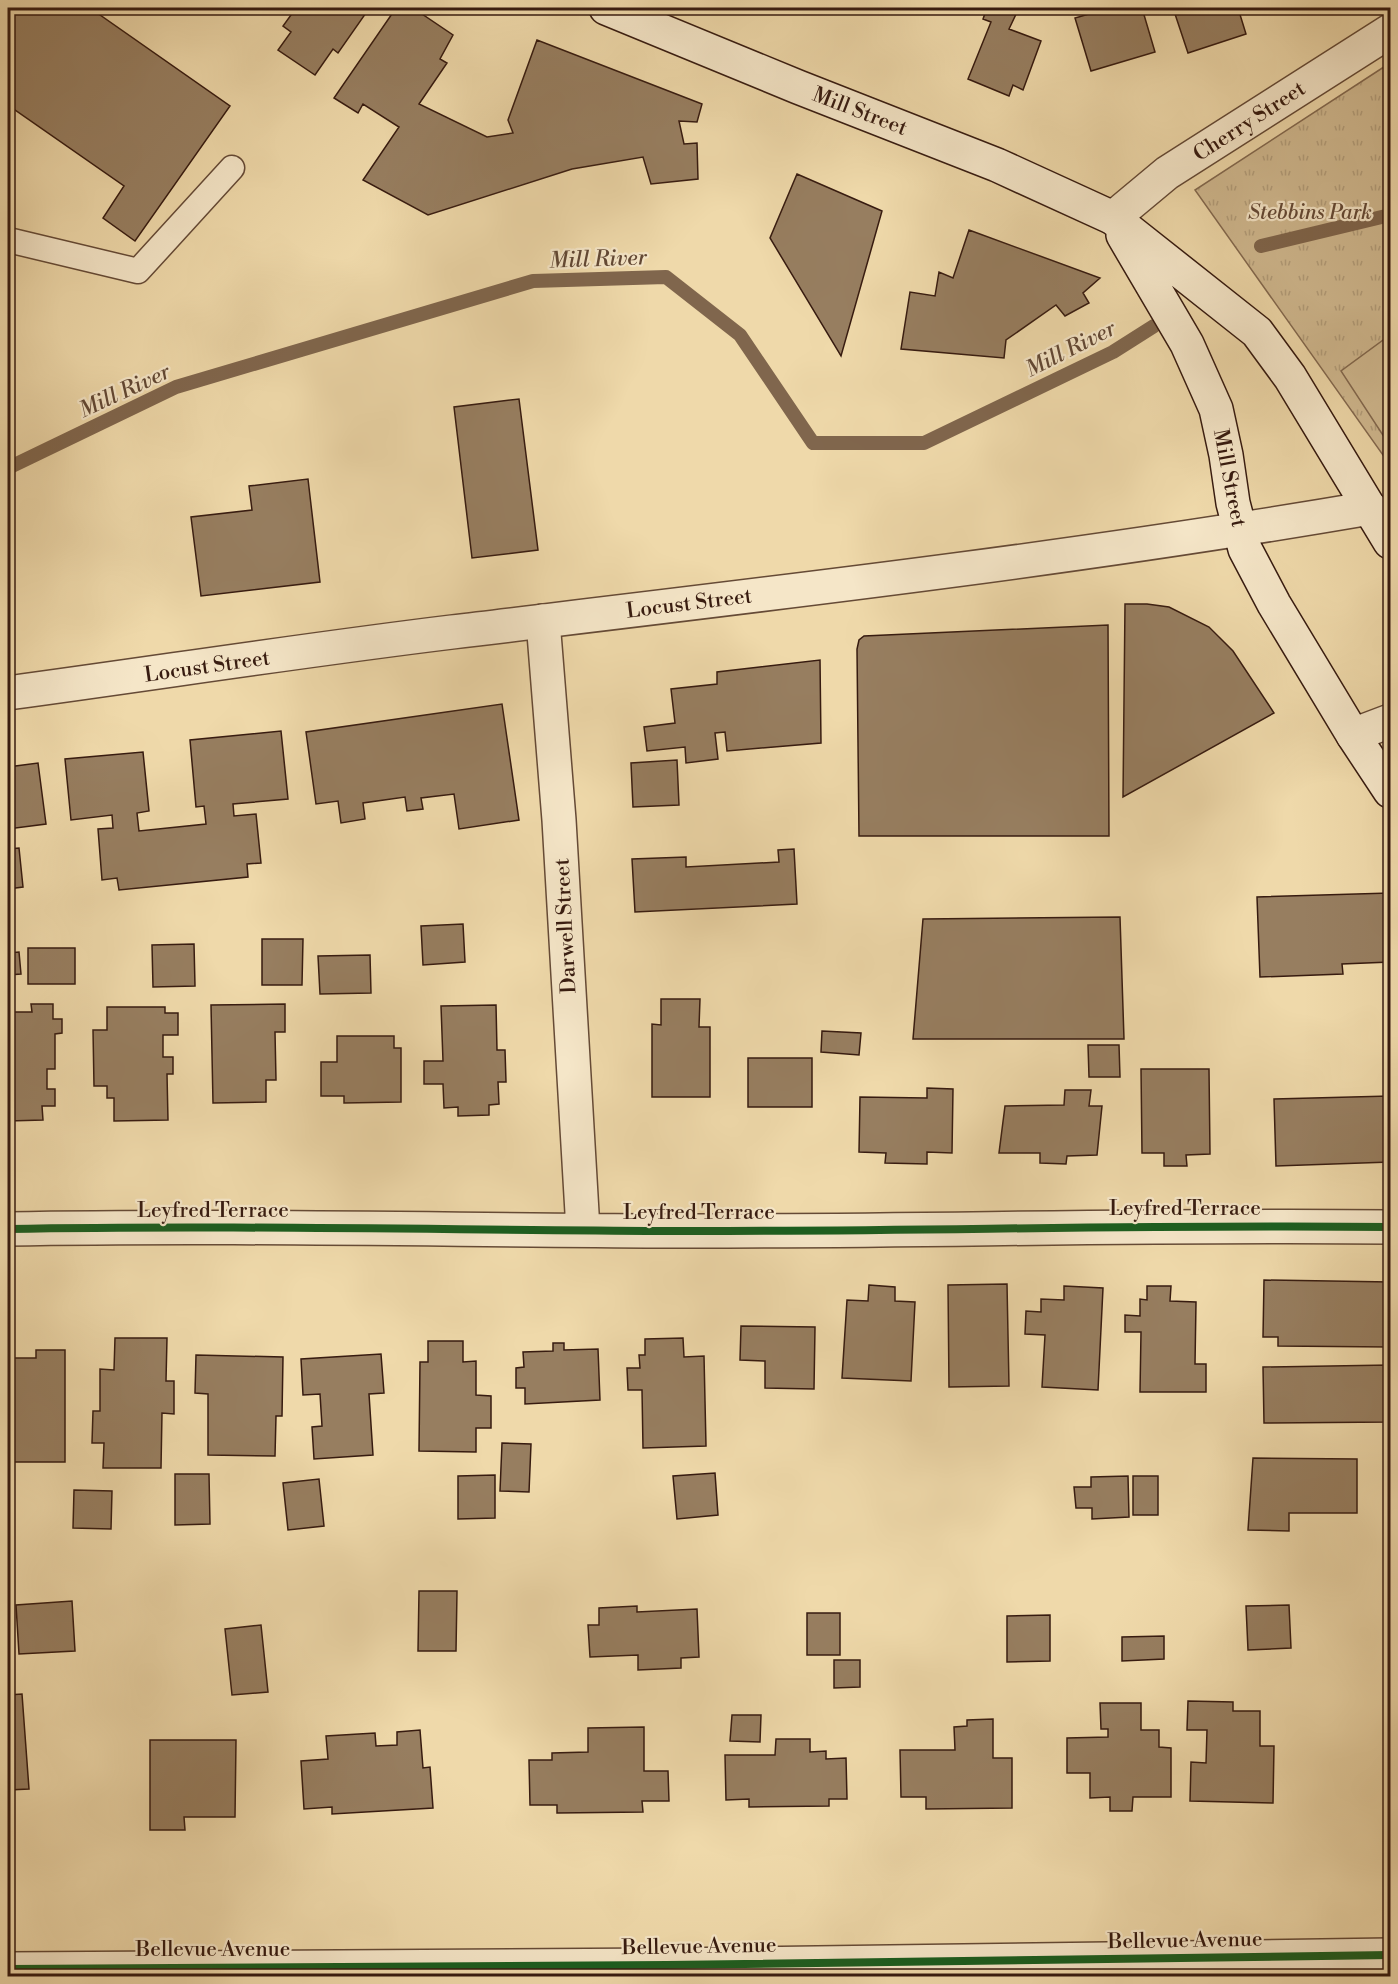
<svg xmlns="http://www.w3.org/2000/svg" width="1398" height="1984" font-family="'Libre Bodoni',serif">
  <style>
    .grass { fill: url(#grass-tufts); stroke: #846a50; stroke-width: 1.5 }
    .garden { fill: #d0b990; stroke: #846a50; stroke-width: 1.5 }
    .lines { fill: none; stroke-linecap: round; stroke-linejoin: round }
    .stream { stroke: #80664d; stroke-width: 14 }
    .building { fill: #977e60; stroke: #371b10; stroke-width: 1.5 }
    .service-casing { stroke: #654a36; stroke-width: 27 }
    .minor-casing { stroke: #654a36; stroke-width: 36 }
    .tertiary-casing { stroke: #654a36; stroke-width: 36 }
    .secondary-casing { stroke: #371b10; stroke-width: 36 }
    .service { stroke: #f5e6c8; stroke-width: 24 }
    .minor { stroke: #f5e6c8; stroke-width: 33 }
    .tertiary { stroke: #f5e6c8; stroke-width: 33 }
    .secondary { stroke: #f5e6c8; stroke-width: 33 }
    .cycleway-casing { stroke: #f5e6c8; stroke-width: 11 }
    .cycleway { stroke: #1b5e20; stroke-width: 8 }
    .labels { text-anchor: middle; stroke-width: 4.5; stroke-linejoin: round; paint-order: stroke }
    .street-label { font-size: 21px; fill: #371b10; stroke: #f5e6c8 }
    .park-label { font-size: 21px; font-style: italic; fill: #654a36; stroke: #f5e6c8 }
    .water-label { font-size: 22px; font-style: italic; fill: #614734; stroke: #f5e6c8 }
  </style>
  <defs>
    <pattern id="grass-tufts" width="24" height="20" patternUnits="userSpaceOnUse" patternTransform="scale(1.5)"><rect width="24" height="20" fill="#d0b990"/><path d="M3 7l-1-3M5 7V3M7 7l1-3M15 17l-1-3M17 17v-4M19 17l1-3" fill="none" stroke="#b39e7b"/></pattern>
  </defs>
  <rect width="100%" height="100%" fill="#efd9aa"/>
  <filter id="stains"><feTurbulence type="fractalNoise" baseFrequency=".00333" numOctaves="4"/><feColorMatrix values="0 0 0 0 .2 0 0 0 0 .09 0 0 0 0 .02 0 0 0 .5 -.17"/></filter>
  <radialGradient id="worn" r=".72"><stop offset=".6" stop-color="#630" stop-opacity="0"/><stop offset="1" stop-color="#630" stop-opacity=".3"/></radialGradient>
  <path class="grass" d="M 1390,63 L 1390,465 L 1195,190 Z"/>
  <path class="garden" d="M 1390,335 L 1390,446 L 1341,371 Z"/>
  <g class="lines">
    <path class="stream" d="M 1261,246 L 1390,215
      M 8,468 L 176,387 L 533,281 L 666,277 L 740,335 L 813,443 L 924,443 L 1113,352 L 1154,326"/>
  </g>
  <path class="building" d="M 8,8 L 90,8 L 230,106 L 135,241 L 103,218 L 124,186 L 8,105 Z
    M 296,8 L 362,8 L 361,9 L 366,13 L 338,53 L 333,49 L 315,75 L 278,50 L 291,32 L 283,26 Z
    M 396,8 L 413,8 L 453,35 L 440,59 L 447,63 L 419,104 L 487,137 L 513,133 L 508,120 L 537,40 L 702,104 L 697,122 L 679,121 L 684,144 L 697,143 L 698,179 L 651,184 L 643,157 L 572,169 L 428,215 L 363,180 L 399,127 L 363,104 L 358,113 L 334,98 Z
    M 987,8 L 1023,8 L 1018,10 L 1009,29 L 1041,41 L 1023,90 L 1013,85 L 1009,96 L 968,79 L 991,22 L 983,19 Z
    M 1110,8 L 1142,8 L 1155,52 L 1091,71 L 1075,18 Z
    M 1173,8 L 1238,8 L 1246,34 L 1188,53 Z
    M 797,174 L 882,211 L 841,356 L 770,238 Z
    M 969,230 L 1100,278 L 1083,293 L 1089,303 L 1065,316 L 1056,305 L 1006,340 L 1004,358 L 901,349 L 910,292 L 935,296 L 939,272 L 953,278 Z
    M 519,399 L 538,550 L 472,558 L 454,407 Z
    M 308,479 L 320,582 L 201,596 L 191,517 L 252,510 L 249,486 Z
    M 1125,604 L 1147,604 L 1169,607 L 1209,627 L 1233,651 L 1274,713 L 1123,797 Z
    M 1108,625 L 1109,836 L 859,836 L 857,649 L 859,640 L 864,636 Z
    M 820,660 L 821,743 L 727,751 L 725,732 L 715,733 L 718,759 L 686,763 L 685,747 L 647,751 L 644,727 L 675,723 L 671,689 L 717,684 L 717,672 Z
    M 502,704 L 519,820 L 459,829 L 454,794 L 421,798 L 423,809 L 407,811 L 405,797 L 363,803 L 365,819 L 341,823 L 338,801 L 316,804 L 306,732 Z
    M 281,731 L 288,799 L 233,804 L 234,816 L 256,814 L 261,863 L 247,864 L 248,877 L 119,890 L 117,878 L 102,880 L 98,829 L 113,828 L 112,815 L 71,820 L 65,759 L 143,752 L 149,811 L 137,813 L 139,831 L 206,824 L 204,806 L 196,807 L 190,740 Z
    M 677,760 L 679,805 L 633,807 L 631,763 Z
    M 38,763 L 46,824 L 8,829 L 8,767 Z
    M 19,848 L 23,887 L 8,889 L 8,849 Z
    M 794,849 L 797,904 L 635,912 L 632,859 L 686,857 L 686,867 L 779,862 L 778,850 Z
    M 1390,893 L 1390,962 L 1342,964 L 1343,974 L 1260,977 L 1257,897 Z
    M 1120,917 L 1124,1039 L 913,1039 L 923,919 Z
    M 463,924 L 465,962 L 423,965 L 421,926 Z
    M 262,939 L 303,939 L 302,985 L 262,985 Z
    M 194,944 L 195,986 L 153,987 L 152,945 Z
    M 28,948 L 75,948 L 75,984 L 28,984 Z
    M 19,952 L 21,974 L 8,975 L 8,953 Z
    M 370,955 L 371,993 L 320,994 L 318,956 Z
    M 661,999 L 700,999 L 699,1027 L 710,1027 L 710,1097 L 652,1097 L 652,1024 L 661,1025 Z
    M 31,1004 L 53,1004 L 53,1019 L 62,1019 L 62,1033 L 55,1034 L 55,1069 L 47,1069 L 47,1089 L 55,1089 L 55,1106 L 42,1106 L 43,1120 L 8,1121 L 8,1005 L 14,1005 L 14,1012 L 32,1012 Z
    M 285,1004 L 285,1032 L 275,1032 L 276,1080 L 266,1080 L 266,1102 L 213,1103 L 211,1005 Z
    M 496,1005 L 497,1050 L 505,1050 L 506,1082 L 498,1082 L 499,1104 L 489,1105 L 489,1115 L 458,1116 L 458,1107 L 444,1108 L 443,1084 L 424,1084 L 424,1061 L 443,1061 L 441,1006 Z
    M 107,1007 L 165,1007 L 165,1013 L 178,1013 L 178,1035 L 163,1035 L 163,1057 L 173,1057 L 173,1074 L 167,1074 L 168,1120 L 114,1121 L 114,1098 L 107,1098 L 107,1086 L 94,1086 L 93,1030 L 107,1030 Z
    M 822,1031 L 861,1033 L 859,1055 L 821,1052 Z
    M 337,1036 L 394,1036 L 394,1048 L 401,1048 L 401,1102 L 344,1103 L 344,1096 L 321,1096 L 321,1062 L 337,1062 Z
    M 1088,1045 L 1119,1045 L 1120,1077 L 1089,1077 Z
    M 748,1058 L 812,1058 L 812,1107 L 748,1107 Z
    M 1141,1069 L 1209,1069 L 1210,1154 L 1186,1155 L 1187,1166 L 1164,1166 L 1164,1153 L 1142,1153 Z
    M 927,1088 L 953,1089 L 952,1153 L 927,1152 L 927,1164 L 885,1163 L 886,1153 L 859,1152 L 860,1097 L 927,1098 Z
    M 1065,1090 L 1091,1090 L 1089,1106 L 1102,1106 L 1097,1155 L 1067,1156 L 1066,1164 L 1040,1163 L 1040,1153 L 999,1153 L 1005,1106 L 1064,1105 Z
    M 1390,1096 L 1390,1162 L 1276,1166 L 1274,1099 Z
    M 1264,1280 L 1390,1282 L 1390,1347 L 1278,1346 L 1278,1337 L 1263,1337 Z
    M 1007,1284 L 1009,1386 L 949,1387 L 948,1285 Z
    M 869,1285 L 895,1287 L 895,1301 L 915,1302 L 911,1381 L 842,1378 L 847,1300 L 868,1301 Z
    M 1064,1286 L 1103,1288 L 1098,1390 L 1042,1387 L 1045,1335 L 1025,1334 L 1026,1311 L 1041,1312 L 1041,1299 L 1064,1300 Z
    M 1147,1286 L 1171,1286 L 1170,1301 L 1196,1302 L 1195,1364 L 1206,1364 L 1206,1392 L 1140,1392 L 1141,1332 L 1125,1332 L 1125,1315 L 1140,1316 L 1140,1299 L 1147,1300 Z
    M 741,1326 L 815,1327 L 814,1389 L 765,1388 L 765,1361 L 740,1360 Z
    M 115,1338 L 167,1338 L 166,1381 L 174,1381 L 174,1414 L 162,1413 L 161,1468 L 103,1468 L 104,1443 L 92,1443 L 93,1411 L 100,1411 L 100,1369 L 114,1370 Z
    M 683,1338 L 684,1357 L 704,1356 L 706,1446 L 643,1448 L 642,1390 L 628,1390 L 627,1368 L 640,1368 L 639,1355 L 645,1355 L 645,1339 Z
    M 428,1341 L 463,1341 L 463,1362 L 476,1361 L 476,1395 L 491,1396 L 491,1428 L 476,1428 L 476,1452 L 419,1451 L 420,1362 L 428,1362 Z
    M 553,1343 L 564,1343 L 564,1350 L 598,1349 L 600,1400 L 525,1404 L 525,1388 L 516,1388 L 516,1368 L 524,1367 L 523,1352 L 553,1351 Z
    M 36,1350 L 65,1350 L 65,1462 L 8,1462 L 8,1358 L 36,1358 Z
    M 381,1354 L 384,1393 L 369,1394 L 373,1455 L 314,1459 L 312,1427 L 322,1426 L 320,1394 L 303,1395 L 301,1359 Z
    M 196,1355 L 283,1357 L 282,1416 L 276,1416 L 275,1456 L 208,1455 L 208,1394 L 195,1393 Z
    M 1390,1365 L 1390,1422 L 1264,1423 L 1263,1367 Z
    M 502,1443 L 531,1444 L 529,1492 L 500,1491 Z
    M 1253,1458 L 1357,1459 L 1357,1513 L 1289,1513 L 1289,1531 L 1248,1530 Z
    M 715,1473 L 718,1515 L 677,1519 L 673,1476 Z
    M 175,1474 L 209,1474 L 210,1524 L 175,1525 Z
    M 495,1475 L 495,1518 L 458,1519 L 458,1476 Z
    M 1128,1476 L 1129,1517 L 1092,1519 L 1092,1508 L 1076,1508 L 1074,1487 L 1091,1487 L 1091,1477 Z
    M 1133,1476 L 1158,1476 L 1158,1515 L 1133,1515 Z
    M 319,1479 L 324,1526 L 288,1530 L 283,1483 Z
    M 74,1490 L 112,1491 L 111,1529 L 73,1528 Z
    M 419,1591 L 457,1591 L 456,1651 L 418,1651 Z
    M 72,1601 L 75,1651 L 19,1654 L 16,1605 Z
    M 1289,1605 L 1291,1648 L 1248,1650 L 1246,1606 Z
    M 637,1606 L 637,1612 L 697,1609 L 699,1657 L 681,1658 L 681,1668 L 638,1670 L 638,1655 L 590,1657 L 588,1625 L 599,1625 L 599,1608 Z
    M 807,1613 L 840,1613 L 840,1655 L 807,1655 Z
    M 1050,1615 L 1050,1661 L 1007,1662 L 1007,1616 Z
    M 261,1625 L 268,1692 L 232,1695 L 225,1629 Z
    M 1164,1636 L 1164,1659 L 1122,1661 L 1122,1637 Z
    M 834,1660 L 860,1660 L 860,1687 L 834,1688 Z
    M 22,1694 L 29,1789 L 8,1790 L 8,1835 L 8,1695 Z
    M 1188,1701 L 1233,1702 L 1233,1711 L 1260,1711 L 1260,1746 L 1274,1746 L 1273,1803 L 1190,1801 L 1191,1762 L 1206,1763 L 1207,1730 L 1187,1730 Z
    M 1100,1703 L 1141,1703 L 1141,1730 L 1159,1730 L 1159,1747 L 1171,1748 L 1171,1797 L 1133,1797 L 1132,1811 L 1110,1811 L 1110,1797 L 1090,1798 L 1090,1773 L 1067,1773 L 1067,1738 L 1108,1737 L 1108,1729 L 1101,1729 Z
    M 732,1715 L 761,1715 L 760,1742 L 730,1741 Z
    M 993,1719 L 993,1758 L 1012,1758 L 1012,1808 L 926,1809 L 926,1797 L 901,1797 L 900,1750 L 955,1750 L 954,1727 L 967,1726 L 967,1720 Z
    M 644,1727 L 644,1771 L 668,1771 L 669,1801 L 642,1801 L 643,1812 L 557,1813 L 557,1805 L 530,1805 L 529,1760 L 552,1760 L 552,1753 L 588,1752 L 588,1728 Z
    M 420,1730 L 423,1768 L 430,1767 L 433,1808 L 332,1814 L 332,1807 L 304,1809 L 301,1761 L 328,1759 L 326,1736 L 375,1733 L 376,1746 L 397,1745 L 397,1732 Z
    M 776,1739 L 810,1739 L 810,1752 L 826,1751 L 826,1759 L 846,1758 L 847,1799 L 829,1799 L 829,1806 L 749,1807 L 749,1799 L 726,1800 L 725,1755 L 775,1755 Z
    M 150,1740 L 236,1740 L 235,1817 L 184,1817 L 185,1830 L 150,1830 Z"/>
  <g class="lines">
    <defs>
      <path id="service" d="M 8,240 L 138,271 L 232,168"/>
      <path id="minor" d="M 1113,218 L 1167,173 L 1390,31
        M 543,621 L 559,820 L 583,1230
        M 8,1229 C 225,1225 443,1230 661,1231 C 904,1232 1147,1224 1390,1227
        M 8,1969 L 667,1965 L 1390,1955"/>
      <path id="tertiary" d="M 8,693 C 156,673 304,650 452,632 C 759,595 1066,560 1370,508
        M 1353,735 L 1390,721"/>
      <path id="secondary" d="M 606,8 L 798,87 L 997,165 L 1113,218 L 1257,332 L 1290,377 L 1390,542
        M 1123,235 L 1187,344 L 1216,409 L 1226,455 L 1233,503 L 1245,549 L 1274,604 L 1353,735 L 1390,791"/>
    </defs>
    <use href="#service" class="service-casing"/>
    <use href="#minor" class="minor-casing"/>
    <use href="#tertiary" class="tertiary-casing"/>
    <use href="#secondary" class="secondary-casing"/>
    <use href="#service" class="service"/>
    <use href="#minor" class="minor"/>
    <use href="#tertiary" class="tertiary"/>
    <use href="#secondary" class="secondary"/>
    <defs>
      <path id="cycleway" d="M 8,1229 C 225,1225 443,1230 661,1231 C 904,1232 1147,1224 1390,1227
        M 8,1969 L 667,1965 L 1390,1955"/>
    </defs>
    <use href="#cycleway" class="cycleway-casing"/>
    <use href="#cycleway" class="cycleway"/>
  </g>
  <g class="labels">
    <g class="street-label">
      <text transform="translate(860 111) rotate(21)" y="7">Mill Street</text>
      <text transform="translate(1249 121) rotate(-33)" y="7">Cherry Street</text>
      <text transform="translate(1230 478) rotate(79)" y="7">Mill Street</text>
      <text transform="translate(689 603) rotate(-7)" y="7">Locust Street</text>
      <text transform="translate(207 666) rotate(-8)" y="7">Locust Street</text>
      <text transform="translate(565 926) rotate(-93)" y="7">Darwell Street</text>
      <text x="1185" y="1215">Leyfred Terrace</text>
      <text x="213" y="1217">Leyfred Terrace</text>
      <text x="699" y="1219">Leyfred Terrace</text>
      <text transform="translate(1185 1940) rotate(-1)" y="7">Bellevue Avenue</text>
      <text transform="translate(699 1946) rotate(-1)" y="7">Bellevue Avenue</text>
      <text x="213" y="1956">Bellevue Avenue</text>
    </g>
    <g class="park-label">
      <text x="1310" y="219">Stebbins Park</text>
    </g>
    <g class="water-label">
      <text transform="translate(598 258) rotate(-2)" y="8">Mill River</text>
      <text transform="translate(1070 348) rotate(-27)" y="8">Mill River</text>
      <text transform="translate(124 390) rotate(-25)" y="8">Mill River</text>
    </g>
  </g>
  <rect width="1398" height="1984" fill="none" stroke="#efd9aa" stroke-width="30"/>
  <rect x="9" y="9" width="1380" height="1966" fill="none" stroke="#371b10" stroke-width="3"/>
  <rect x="15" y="15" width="1368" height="1954" fill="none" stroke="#371b10" stroke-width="1.5"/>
  <rect width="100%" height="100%" filter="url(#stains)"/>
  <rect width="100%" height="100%" fill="url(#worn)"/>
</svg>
